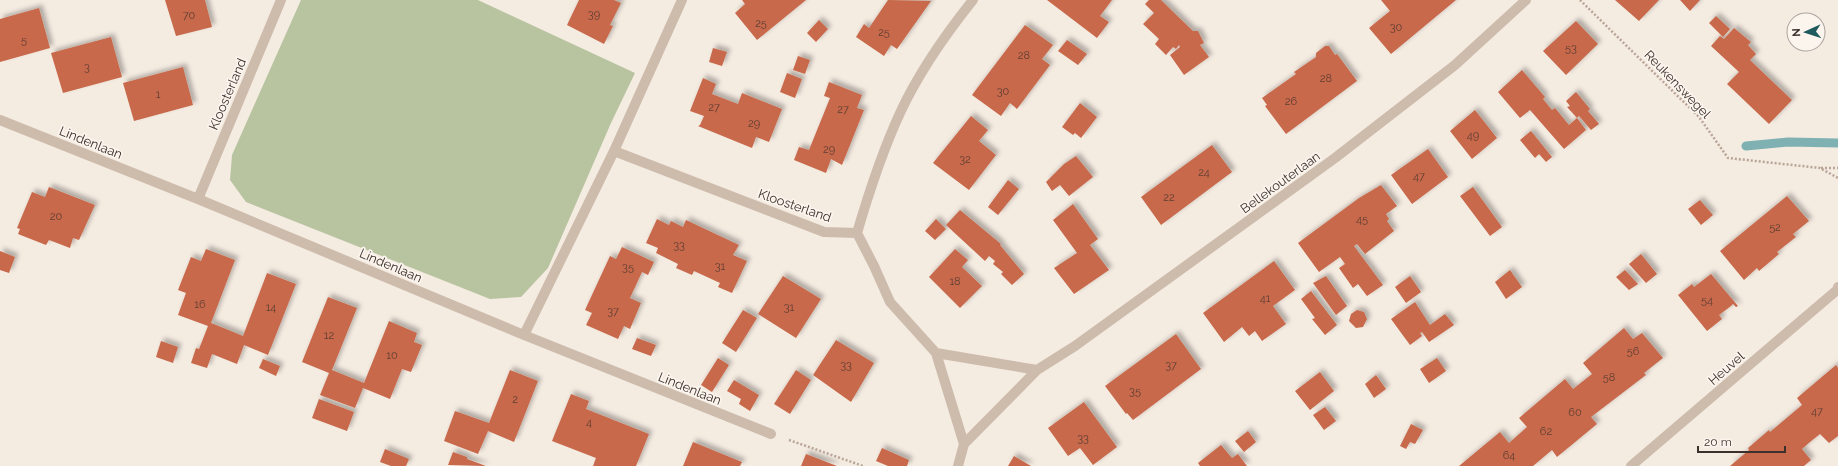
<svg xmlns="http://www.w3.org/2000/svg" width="1838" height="466" font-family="Raleway,sans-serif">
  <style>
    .green { fill: #b8c4a0 }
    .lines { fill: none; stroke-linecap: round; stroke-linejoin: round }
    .stream { stroke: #7fb0b2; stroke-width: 9 }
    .building { fill: #c8694b; filter: url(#shadow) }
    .path { stroke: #b9a596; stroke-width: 2.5; stroke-dasharray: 2 2; stroke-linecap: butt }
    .minor { stroke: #cdbbac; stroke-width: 10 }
    .labels { text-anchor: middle; stroke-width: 3.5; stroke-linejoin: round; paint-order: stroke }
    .number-label { font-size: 11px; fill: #5e3e33 }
    .street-label { font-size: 13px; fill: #3b302b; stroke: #fbf5ee }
  </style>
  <defs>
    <filter id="shadow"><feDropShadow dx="3.5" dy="-3.5" stdDeviation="2" flood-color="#0004"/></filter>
  </defs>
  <rect width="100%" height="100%" fill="#f4ebe1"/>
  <path class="green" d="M 301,0 L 478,0 L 635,73 L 611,123 L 548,268 L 521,297 L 490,299 L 246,202 L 230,180 L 232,155 Z"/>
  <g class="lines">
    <path class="stream" d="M 1746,146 L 1788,142 L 1838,143"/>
  </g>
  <path class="building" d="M 165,0 L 205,0 L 212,27 L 176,36 Z
    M 579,0 L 614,0 L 621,3 L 610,25 L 613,26 L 604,44 L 567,25 Z
    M 742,0 L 806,0 L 757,40 L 735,13 L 745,4 Z
    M 888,0 L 931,1 L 897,49 L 891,45 L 884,56 L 856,37 L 864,24 L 869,28 Z
    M 1047,0 L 1112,0 L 1100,16 L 1109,22 L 1097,38 Z
    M 1149,0 L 1161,0 L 1193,31 L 1198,31 L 1204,43 L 1200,45 L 1209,57 L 1184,75 L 1170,55 L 1180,47 L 1179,45 L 1176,49 L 1173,47 L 1166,55 L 1155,44 L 1159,39 L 1143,24 L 1154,13 L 1145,4 Z
    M 1381,0 L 1456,0 L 1391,54 L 1369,28 L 1390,11 Z
    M 1615,0 L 1659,0 L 1639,21 Z
    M 1680,0 L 1700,0 L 1690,11 Z
    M 39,8 L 50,48 L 0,62 L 0,19 Z
    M 1716,16 L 1730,29 L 1723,37 L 1709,23 Z
    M 819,20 L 828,29 L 816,42 L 807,33 Z
    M 1576,21 L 1598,44 L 1566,75 L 1543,51 Z
    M 1025,25 L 1053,45 L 1042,59 L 1050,65 L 1017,109 L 1010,103 L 1001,116 L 972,95 Z
    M 1734,28 L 1751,42 L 1748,45 L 1756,54 L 1750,60 L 1792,100 L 1769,124 L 1727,84 L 1739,72 L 1711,46 L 1720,36 L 1724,39 Z
    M 111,37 L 122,77 L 63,93 L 51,53 Z
    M 1067,40 L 1087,54 L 1078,65 L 1058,51 Z
    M 1325,46 L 1329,46 L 1335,55 L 1337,54 L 1357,81 L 1286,134 L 1265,106 L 1267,105 L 1262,98 L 1296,74 L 1294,72 L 1316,57 L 1316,53 Z
    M 713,48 L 727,52 L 722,66 L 709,62 Z
    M 798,56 L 810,60 L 805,74 L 793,70 Z
    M 183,67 L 193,105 L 134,121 L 123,83 Z
    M 1522,70 L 1545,97 L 1543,99 L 1552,110 L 1555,108 L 1569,125 L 1577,118 L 1586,130 L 1564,149 L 1530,110 L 1520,118 L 1498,92 Z
    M 787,73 L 802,79 L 795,98 L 780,92 Z
    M 703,78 L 716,84 L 712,94 L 738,104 L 742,93 L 782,109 L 769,142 L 756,137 L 752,148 L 698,126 L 700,125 L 704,116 L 690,111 Z
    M 829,82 L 862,95 L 857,108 L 864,110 L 842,165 L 831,159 L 826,173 L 794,160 L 799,147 L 809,150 L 830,98 L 824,96 Z
    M 1576,92 L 1590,109 L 1588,111 L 1599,124 L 1591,130 L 1579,116 L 1577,118 L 1567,107 L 1570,106 L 1566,101 Z
    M 1080,103 L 1097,117 L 1081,138 L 1075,133 L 1073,135 L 1062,127 Z
    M 1475,110 L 1497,138 L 1472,159 L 1450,131 Z
    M 971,116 L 988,130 L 979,141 L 996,155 L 969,190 L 933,163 Z
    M 1531,131 L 1552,157 L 1546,162 L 1539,154 L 1535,158 L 1520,140 Z
    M 1212,145 L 1232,172 L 1161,225 L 1141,197 Z
    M 1428,149 L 1448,177 L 1412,204 L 1391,175 Z
    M 1076,156 L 1093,177 L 1069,196 L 1060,185 L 1052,191 L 1046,182 L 1064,164 Z
    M 1008,180 L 1019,189 L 998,215 L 988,207 Z
    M 1381,185 L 1397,206 L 1386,214 L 1389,219 L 1387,221 L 1394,231 L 1365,254 L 1357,244 L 1354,246 L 1383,285 L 1367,296 L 1358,284 L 1353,288 L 1339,268 L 1345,264 L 1340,257 L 1319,272 L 1298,243 L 1359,198 Z
    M 49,187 L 95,205 L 79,240 L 73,238 L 70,248 L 49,240 L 46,245 L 18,234 L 20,229 L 17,228 L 32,192 L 45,197 Z
    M 1473,187 L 1502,227 L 1490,236 L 1460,196 Z
    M 1787,196 L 1809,221 L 1793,234 L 1796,237 L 1777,252 L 1779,254 L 1759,271 L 1757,268 L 1744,280 L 1720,251 Z
    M 1700,200 L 1713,215 L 1701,225 L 1688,209 Z
    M 1073,204 L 1098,239 L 1090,245 L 1109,270 L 1074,294 L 1054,268 L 1077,253 L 1053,220 Z
    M 960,210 L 1001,244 L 1000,245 L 1024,274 L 1012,285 L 1001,274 L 1003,272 L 993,264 L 995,261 L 989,256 L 985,261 L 946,225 Z
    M 657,219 L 669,225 L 671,221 L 683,227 L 686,220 L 739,245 L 733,255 L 747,261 L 732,293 L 718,287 L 720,283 L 694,271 L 692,275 L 676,268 L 678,264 L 656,253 L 658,248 L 646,243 Z
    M 936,219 L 946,229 L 935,240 L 925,231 Z
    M 622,247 L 654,262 L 648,275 L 642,272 L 630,298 L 641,303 L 630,329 L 624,326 L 618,339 L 586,325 L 592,313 L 585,310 L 610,256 L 616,259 Z
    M 206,249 L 235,260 L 211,323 L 226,329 L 243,336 L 267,273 L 296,284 L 268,355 L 244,345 L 237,364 L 212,354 L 207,368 L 191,363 L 196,348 L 199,349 L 208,326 L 178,315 L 186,293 L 178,290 L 191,257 L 201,261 Z
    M 955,249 L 968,260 L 962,267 L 982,286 L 960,308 L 929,277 Z
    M 0,251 L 15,257 L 9,273 L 0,270 Z
    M 1641,254 L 1657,274 L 1646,283 L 1629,264 Z
    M 1274,261 L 1295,290 L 1273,306 L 1286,324 L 1262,341 L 1255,331 L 1249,336 L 1242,327 L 1224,342 L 1203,313 Z
    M 1510,270 L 1522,287 L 1506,299 L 1495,282 Z
    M 1625,270 L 1638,284 L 1629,290 L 1616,277 Z
    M 1711,274 L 1738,306 L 1736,307 L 1733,304 L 1731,306 L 1719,315 L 1722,319 L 1707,331 L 1678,295 L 1692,284 L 1694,287 Z
    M 783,276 L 821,299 L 796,338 L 758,314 Z
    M 1326,276 L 1347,306 L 1336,315 L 1313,283 Z
    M 1410,276 L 1421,292 L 1406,303 L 1395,287 Z
    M 1311,291 L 1337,325 L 1325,335 L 1312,319 L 1315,318 L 1301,299 Z
    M 328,297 L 357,308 L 332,370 L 364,383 L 389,321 L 417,333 L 414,342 L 422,345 L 411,372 L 402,369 L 390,399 L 363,388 L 355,408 L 320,395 L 329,373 L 302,362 Z
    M 1415,302 L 1430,325 L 1445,314 L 1454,325 L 1429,342 L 1422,332 L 1420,333 L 1422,336 L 1410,345 L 1391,319 Z
    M 743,310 L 757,318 L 736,352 L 722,343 Z
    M 1357,310 L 1364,312 L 1367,319 L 1363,327 L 1356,328 L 1349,321 L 1351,314 Z
    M 1624,328 L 1633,339 L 1642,333 L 1663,358 L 1644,373 L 1646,375 L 1591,417 L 1597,424 L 1557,457 L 1552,450 L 1533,466 L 1459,466 L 1500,432 L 1509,443 L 1527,427 L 1519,418 L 1565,379 L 1573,389 L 1592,374 L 1583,363 Z
    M 1176,334 L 1201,369 L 1133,420 L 1127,413 L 1126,414 L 1105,386 Z
    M 637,338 L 656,345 L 651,356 L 632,349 Z
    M 836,340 L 874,363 L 851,402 L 813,375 Z
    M 161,341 L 178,347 L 173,363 L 156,357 Z
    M 718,358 L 729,365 L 712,392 L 701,385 Z
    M 1437,358 L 1446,371 L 1429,383 L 1420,369 Z
    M 263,359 L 280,366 L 276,376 L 259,368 Z
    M 1836,365 L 1838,368 L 1838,436 L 1829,443 L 1820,434 L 1810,442 L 1802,449 L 1811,460 L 1804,466 L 1730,466 L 1749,450 L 1748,448 L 1769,430 L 1770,432 L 1802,405 L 1797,398 Z
    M 510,370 L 538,381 L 514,442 L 488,431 L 478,454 L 444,441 L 455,411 L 489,423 Z
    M 796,370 L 811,380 L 790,414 L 774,404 Z
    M 1320,372 L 1334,391 L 1310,410 L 1295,391 Z
    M 1376,375 L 1386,389 L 1374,398 L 1365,384 Z
    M 734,380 L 759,395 L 750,411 L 739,404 L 741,399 L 727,391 Z
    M 571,394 L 589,401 L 586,409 L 649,434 L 636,466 L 593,466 L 596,458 L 552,441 Z
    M 319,399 L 354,412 L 347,431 L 312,418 Z
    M 1084,402 L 1117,447 L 1093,465 L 1080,448 L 1068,456 L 1048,428 Z
    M 1325,407 L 1336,421 L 1324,430 L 1313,415 Z
    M 1411,424 L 1423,430 L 1415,444 L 1410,442 L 1406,449 L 1400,446 Z
    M 1248,431 L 1256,442 L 1244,452 L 1235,441 Z
    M 693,442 L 742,462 L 740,466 L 683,466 Z
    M 1221,445 L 1232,458 L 1238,454 L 1247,466 L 1200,466 L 1198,463 Z
    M 882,448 L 909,460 L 907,466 L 888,466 L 876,461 Z
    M 385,449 L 409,459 L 406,466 L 391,466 L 380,462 Z
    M 453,452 L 467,457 L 467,459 L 486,466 L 448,465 Z
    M 806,454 L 837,466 L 801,466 Z
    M 1014,456 L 1031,466 L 1008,466 Z"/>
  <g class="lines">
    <path class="path" d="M 1580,0 L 1699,117 L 1728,158 L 1820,168 L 1838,178
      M 1821,168 L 1838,168
      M 789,440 L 863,466"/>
    <path class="minor" d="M 0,120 L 198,199 L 524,335 L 771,434
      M 614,151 L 824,232 L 857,233 L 874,266 L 890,302 L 936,353 L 964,444
      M 198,199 L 281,0
      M 857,233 C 869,192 882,152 900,113 C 919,72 945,35 973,0
      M 524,335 L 614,151 L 682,0
      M 936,353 L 1037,370
      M 958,466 L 964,444 L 1037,370 L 1075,346 L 1335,158 L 1455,65 L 1526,0
      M 1631,466 L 1837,290 L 1838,287"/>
  </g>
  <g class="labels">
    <g class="number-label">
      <text x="594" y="18">39</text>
      <text x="189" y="19">70</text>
      <text x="761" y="27">25</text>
      <text x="1396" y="31">30</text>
      <text x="884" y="36">25</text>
      <text x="24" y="44">5</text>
      <text x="1571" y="52">53</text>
      <text x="1024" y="59">28</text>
      <text x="87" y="71">3</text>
      <text x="1326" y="82">28</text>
      <text x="1003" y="95">30</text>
      <text x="158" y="98">1</text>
      <text x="1291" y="105">26</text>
      <text x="714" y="111">27</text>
      <text x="843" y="113">27</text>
      <text x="754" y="127">29</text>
      <text x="1473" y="139">49</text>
      <text x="829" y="153">29</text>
      <text x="965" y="163">32</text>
      <text x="1204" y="176">24</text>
      <text x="1419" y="180">47</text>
      <text x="1169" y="201">22</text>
      <text x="56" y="220">20</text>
      <text x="1362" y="223">45</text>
      <text x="1775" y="231">52</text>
      <text x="679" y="249">33</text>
      <text x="720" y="270">31</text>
      <text x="628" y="271">35</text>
      <text x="955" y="285">18</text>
      <text x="1265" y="302">41</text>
      <text x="1707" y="304">54</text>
      <text x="200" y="308">16</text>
      <text x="271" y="311">14</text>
      <text x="789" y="311">31</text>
      <text x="613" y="315">37</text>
      <text x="329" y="339">12</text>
      <text x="1633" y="355">56</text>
      <text x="392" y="359">10</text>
      <text x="846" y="369">33</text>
      <text x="1171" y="369">37</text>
      <text x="1609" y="381">58</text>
      <text x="1135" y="395">35</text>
      <text x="515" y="403">2</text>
      <text x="1817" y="415">47</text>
      <text x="1575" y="416">60</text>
      <text x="589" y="426">4</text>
      <text x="1546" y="435">62</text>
      <text x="1083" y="442">33</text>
      <text x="1509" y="459">64</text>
    </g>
    <g class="street-label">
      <text transform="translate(1678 84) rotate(46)" y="5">Reukenswegel</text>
      <text transform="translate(227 94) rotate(-67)" y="5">Kloosterland</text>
      <text transform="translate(91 142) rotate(22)" y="5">Lindenlaan</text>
      <text transform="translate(1280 182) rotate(-36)" y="5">Bellekouterlaan</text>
      <text transform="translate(795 205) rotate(19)" y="5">Kloosterland</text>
      <text transform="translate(391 265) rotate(23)" y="5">Lindenlaan</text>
      <text transform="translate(1726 368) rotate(-41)" y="5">Heuvel</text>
      <text transform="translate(690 388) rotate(22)" y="5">Lindenlaan</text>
    </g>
  </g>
  <g transform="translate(1806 32) rotate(267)"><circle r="19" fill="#fbf5ee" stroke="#aea6a0"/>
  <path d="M0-3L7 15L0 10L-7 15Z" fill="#1f5a5e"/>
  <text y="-6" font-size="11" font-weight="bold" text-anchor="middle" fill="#3b302b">N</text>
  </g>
  <path d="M1698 446v6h87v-6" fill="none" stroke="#3b302b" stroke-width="2"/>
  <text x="1704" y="446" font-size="12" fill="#3b302b" stroke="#fbf5ee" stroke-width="3" paint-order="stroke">20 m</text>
</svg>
